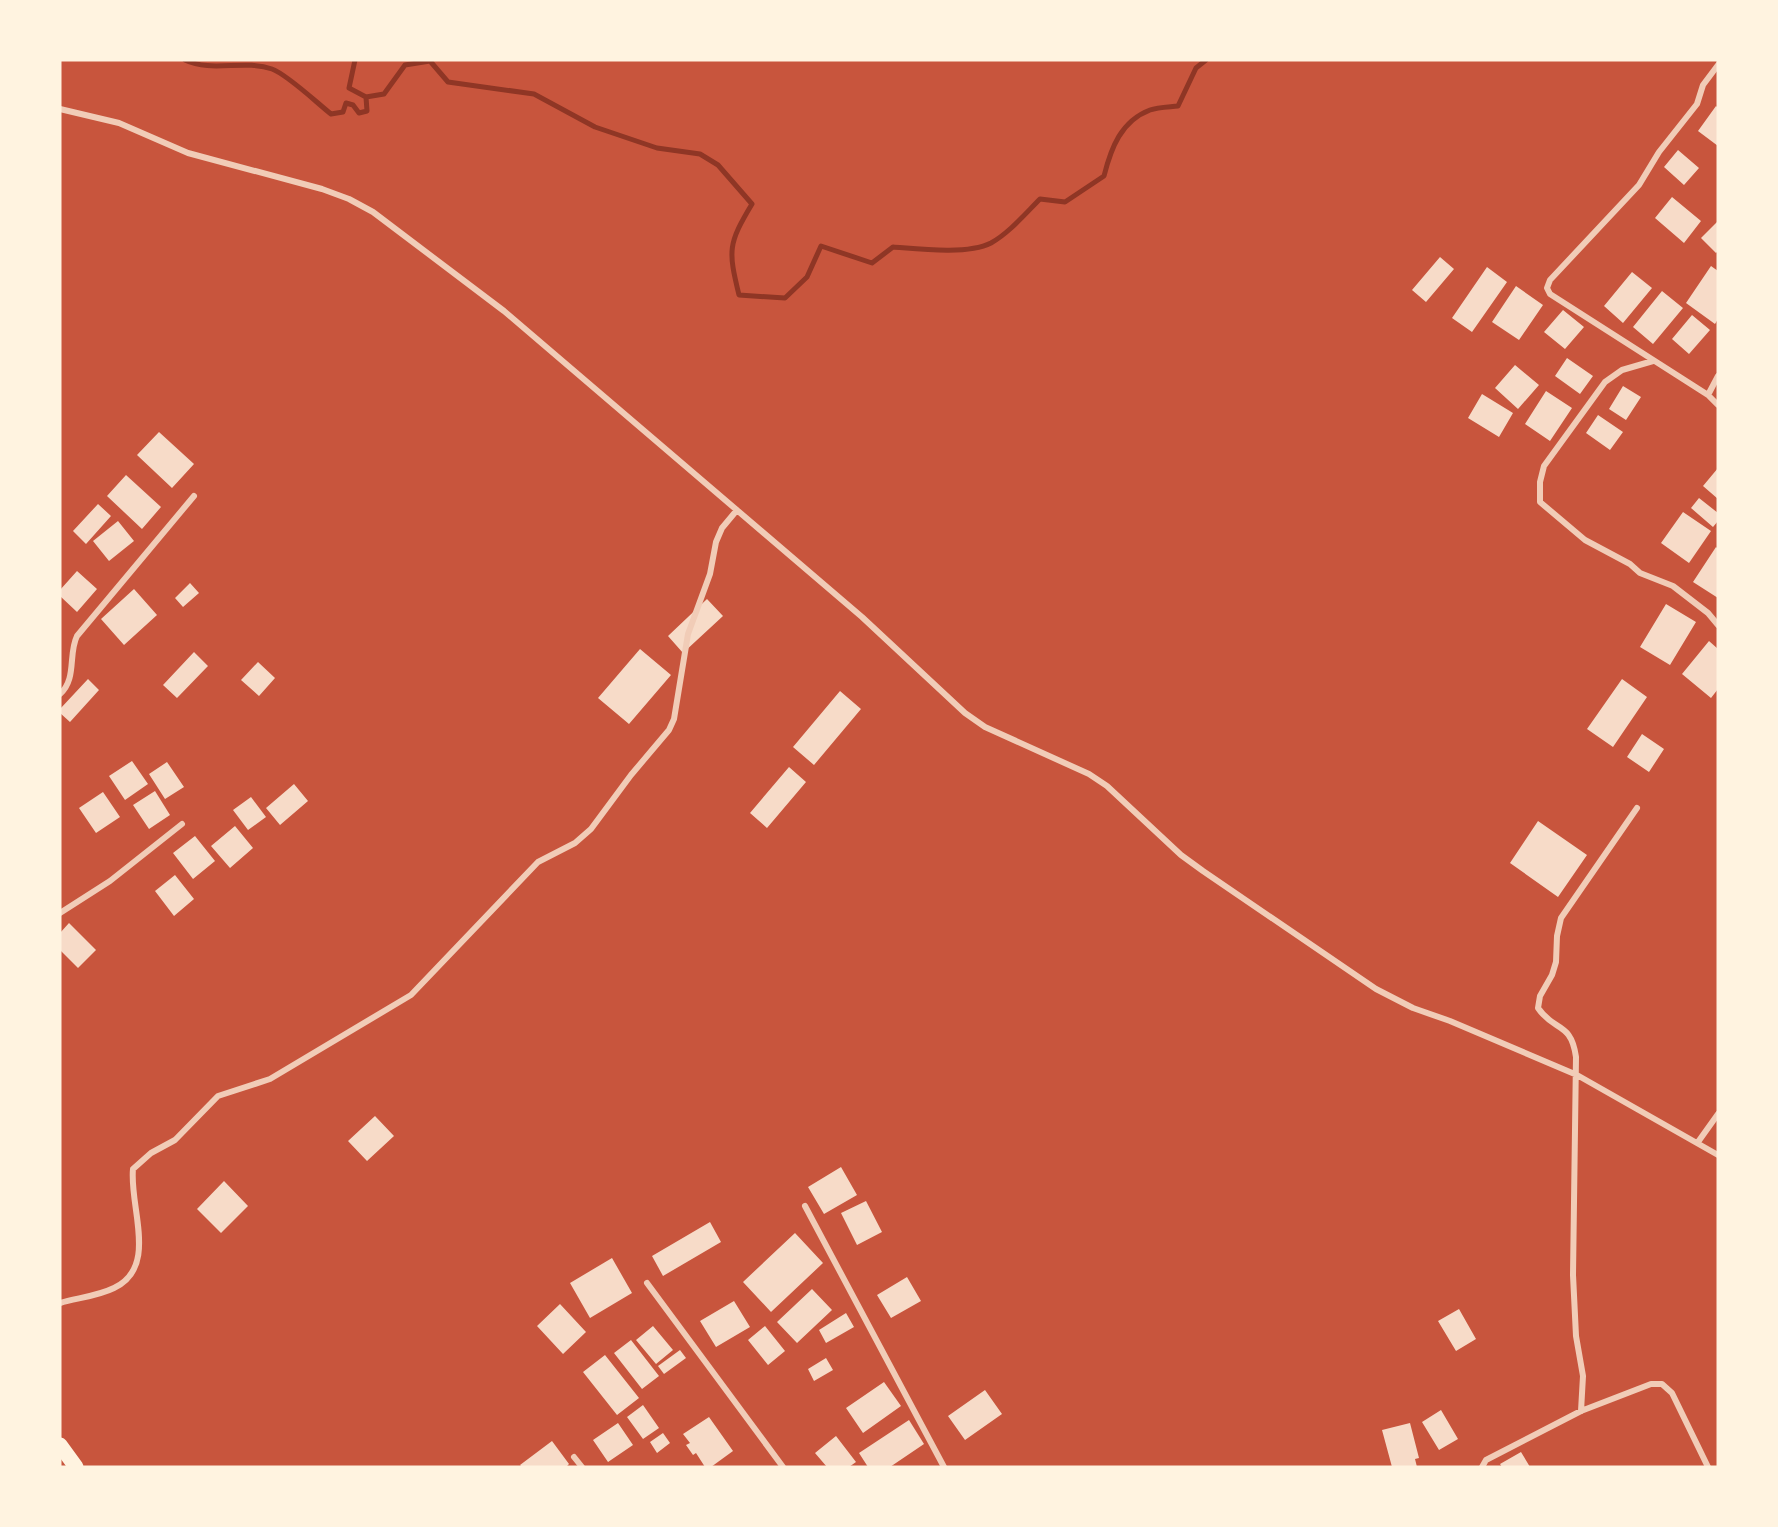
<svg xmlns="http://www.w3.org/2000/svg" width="1778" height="1527" font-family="'Titillium Web',sans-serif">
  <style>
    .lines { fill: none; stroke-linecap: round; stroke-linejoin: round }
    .stream { stroke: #8f3625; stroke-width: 5 }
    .building { fill: #f7dbc8 }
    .minor { stroke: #f1ccb7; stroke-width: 6 }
    .trunk { stroke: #fff3e0; stroke-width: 15 }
  </style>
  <rect width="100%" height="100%" fill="#c8553d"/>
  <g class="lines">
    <path class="stream" d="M 185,60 C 212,73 244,59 272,69 C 288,75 317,103 331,114 L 343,112 L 346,103 L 353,105 L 359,113 L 367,111 L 366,97
      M 355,60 L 349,88 L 366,97 L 384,94 L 405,65 L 430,61 L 448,82 L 534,94 L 595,127 L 657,148 L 700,154 L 718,165 L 752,204 C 728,244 728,250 739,295 L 785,298 L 807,277 L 821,246 L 872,263 L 893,247 C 919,249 967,255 991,243 C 1009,233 1025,214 1040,199 L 1065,202 L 1104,176 C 1111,148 1121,121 1150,110 C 1158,107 1169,107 1178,106 L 1196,68 L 1206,60"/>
  </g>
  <path class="building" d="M 1716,106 L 1718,108 L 1718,146 L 1698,131 Z
    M 1678,150 L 1699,168 L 1684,185 L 1664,167 Z
    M 1672,197 L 1701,221 L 1684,243 L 1655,218 Z
    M 1718,221 L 1718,251 L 1716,253 L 1701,238 Z
    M 1440,257 L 1454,269 L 1426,302 L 1412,290 Z
    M 1711,266 L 1718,271 L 1718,319 L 1715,324 L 1686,303 Z
    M 1487,267 L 1507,282 L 1472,332 L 1452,318 Z
    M 1632,272 L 1652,288 L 1623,323 L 1604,306 Z
    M 1516,286 L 1543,305 L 1519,340 L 1492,322 Z
    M 1662,291 L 1683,308 L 1653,344 L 1633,327 Z
    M 1563,310 L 1584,327 L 1565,349 L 1544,332 Z
    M 1692,315 L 1710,330 L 1689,354 L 1672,339 Z
    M 1567,358 L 1593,376 L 1580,394 L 1555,376 Z
    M 1515,365 L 1539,385 L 1518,409 L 1495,388 Z
    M 1623,386 L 1641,397 L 1626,420 L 1609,409 Z
    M 1546,391 L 1572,408 L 1550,441 L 1525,424 Z
    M 1482,394 L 1513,413 L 1499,437 L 1468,418 Z
    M 1598,415 L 1623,432 L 1610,450 L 1586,433 Z
    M 159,432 L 194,464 L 172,488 L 137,455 Z
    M 1718,468 L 1718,499 L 1703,486 Z
    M 126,475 L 161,507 L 142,529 L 107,496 Z
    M 1699,498 L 1718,513 L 1718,521 L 1713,527 L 1691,508 Z
    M 98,504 L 111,516 L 86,544 L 73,531 Z
    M 1683,512 L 1711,531 L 1689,563 L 1661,543 Z
    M 118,521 L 134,541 L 109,561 L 93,541 Z
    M 1716,547 L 1718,549 L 1718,598 L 1693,582 Z
    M 77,571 L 97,589 L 77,612 L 60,596 L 60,590 Z
    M 190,583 L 199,593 L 183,607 L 175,598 Z
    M 134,589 L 157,615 L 124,645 L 101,619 Z
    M 707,599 L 723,616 L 683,653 L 668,636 Z
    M 1666,604 L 1696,622 L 1670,665 L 1640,647 Z
    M 1709,641 L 1718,649 L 1718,689 L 1711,698 L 1682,674 Z
    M 640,649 L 671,675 L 629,724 L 598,698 Z
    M 194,652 L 208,666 L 177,698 L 163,685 Z
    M 258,662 L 275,678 L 259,696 L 241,680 Z
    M 88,679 L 99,690 L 70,722 L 60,713 L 60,709 Z
    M 1622,679 L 1647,697 L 1613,747 L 1587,729 Z
    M 840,691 L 861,709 L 814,765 L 793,747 Z
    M 1642,734 L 1664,749 L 1649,772 L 1627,757 Z
    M 132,761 L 148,784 L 125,800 L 109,776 Z
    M 167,762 L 184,787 L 165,799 L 149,774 Z
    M 789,767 L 806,782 L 767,828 L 750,813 Z
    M 294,784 L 308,801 L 280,825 L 266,808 Z
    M 155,791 L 170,815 L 149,829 L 133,805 Z
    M 103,792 L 120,817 L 96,833 L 79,808 Z
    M 251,797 L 266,817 L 248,830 L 233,810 Z
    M 1538,821 L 1587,855 L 1558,897 L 1510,863 Z
    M 235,826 L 253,848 L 230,868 L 211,846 Z
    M 195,836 L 215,861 L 193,879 L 173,853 Z
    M 175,875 L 194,899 L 174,916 L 155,891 Z
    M 69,923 L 96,950 L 78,968 L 60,950 L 60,933 Z
    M 375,1116 L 394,1136 L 367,1161 L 348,1141 Z
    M 841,1167 L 857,1195 L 824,1214 L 808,1187 Z
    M 224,1181 L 248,1206 L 221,1233 L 197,1209 Z
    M 866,1201 L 882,1232 L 857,1245 L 841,1213 Z
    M 710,1222 L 721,1242 L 663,1276 L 652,1256 Z
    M 795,1233 L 823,1263 L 771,1312 L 743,1282 Z
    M 612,1258 L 632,1293 L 590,1318 L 570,1283 Z
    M 907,1277 L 921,1301 L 891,1318 L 877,1295 Z
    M 812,1289 L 832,1310 L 797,1343 L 777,1322 Z
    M 734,1301 L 750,1327 L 716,1347 L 700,1321 Z
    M 560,1304 L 586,1332 L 563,1354 L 537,1326 Z
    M 1459,1309 L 1476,1339 L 1456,1351 L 1438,1321 Z
    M 846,1313 L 854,1327 L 826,1343 L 819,1330 Z
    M 653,1326 L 673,1350 L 656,1364 L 636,1340 Z
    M 765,1326 L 785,1351 L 768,1365 L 748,1340 Z
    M 631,1340 L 659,1376 L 642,1389 L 614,1353 Z
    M 680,1350 L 686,1358 L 664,1374 L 658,1366 Z
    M 605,1355 L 639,1398 L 617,1415 L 583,1372 Z
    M 826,1358 L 833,1370 L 814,1381 L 808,1369 Z
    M 884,1382 L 901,1406 L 863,1433 L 846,1408 Z
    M 985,1390 L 1002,1414 L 965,1440 L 948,1416 Z
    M 643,1405 L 659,1428 L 643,1439 L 627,1417 Z
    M 1441,1410 L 1458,1439 L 1439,1450 L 1422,1422 Z
    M 709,1417 L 733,1451 L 711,1467 L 705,1467 L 696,1453 L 693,1455 L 686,1445 L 690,1443 L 683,1434 Z
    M 909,1420 L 924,1444 L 890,1467 L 868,1467 L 859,1453 Z
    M 618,1423 L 633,1445 L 608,1462 L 593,1440 Z
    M 1410,1423 L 1419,1458 L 1415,1459 L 1417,1467 L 1392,1467 L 1382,1430 Z
    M 663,1433 L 670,1443 L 657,1453 L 650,1442 Z
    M 836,1436 L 856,1462 L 849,1467 L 827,1467 L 815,1453 Z
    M 552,1441 L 569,1464 L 566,1467 L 522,1467 L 520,1465 Z
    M 1521,1452 L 1530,1467 L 1502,1467 L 1500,1464 Z"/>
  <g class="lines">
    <path class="minor" d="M 1718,65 L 1703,85 L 1697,104 L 1659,152 L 1639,185 L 1550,280 L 1547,288 L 1550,294 L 1708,395 L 1718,405
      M 60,109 L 119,123 L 188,153 L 322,189 L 349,199 L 373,212 L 504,311 L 862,617 L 965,713 L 985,727 L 1089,774 L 1107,786 L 1181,855 L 1203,871 L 1376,989 L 1413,1008 L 1450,1021 L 1577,1075 L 1718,1155
      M 1653,361 L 1622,370 L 1605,382 L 1544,466 L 1540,482 L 1540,502 L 1585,540 L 1630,564 L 1640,573 L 1673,586 L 1708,613 L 1718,625
      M 1708,395 L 1718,376
      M 60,694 C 77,679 68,654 77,636 L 194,496
      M 60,913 L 110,881 L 182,824
      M 1698,1142 L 1718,1114
      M 805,1206 L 944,1467
      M 647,1283 L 783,1467
      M 60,1303 C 77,1298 98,1296 114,1288 C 159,1267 129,1207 133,1169 L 151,1153 L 175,1140 L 218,1096 L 270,1079 L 411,995 L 538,862 L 575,843 L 591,829 L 631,775 L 669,730 L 674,719 L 688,634 L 710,574 L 716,542 L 722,528 L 737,510
      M 1581,1411 L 1583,1376 L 1576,1336 L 1573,1275 L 1576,1057 C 1571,1021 1554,1032 1538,1008 L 1540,996 L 1552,975 L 1556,962 L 1557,936 L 1561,918 L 1637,808
      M 574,1457 L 582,1467
      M 1482,1467 L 1486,1460 L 1581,1411 L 1651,1384 L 1662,1384 L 1672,1393 L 1708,1467"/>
    <path class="trunk" d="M 60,1445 L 76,1467"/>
  </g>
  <rect width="1778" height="1527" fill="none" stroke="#fff3e0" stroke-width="123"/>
</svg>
